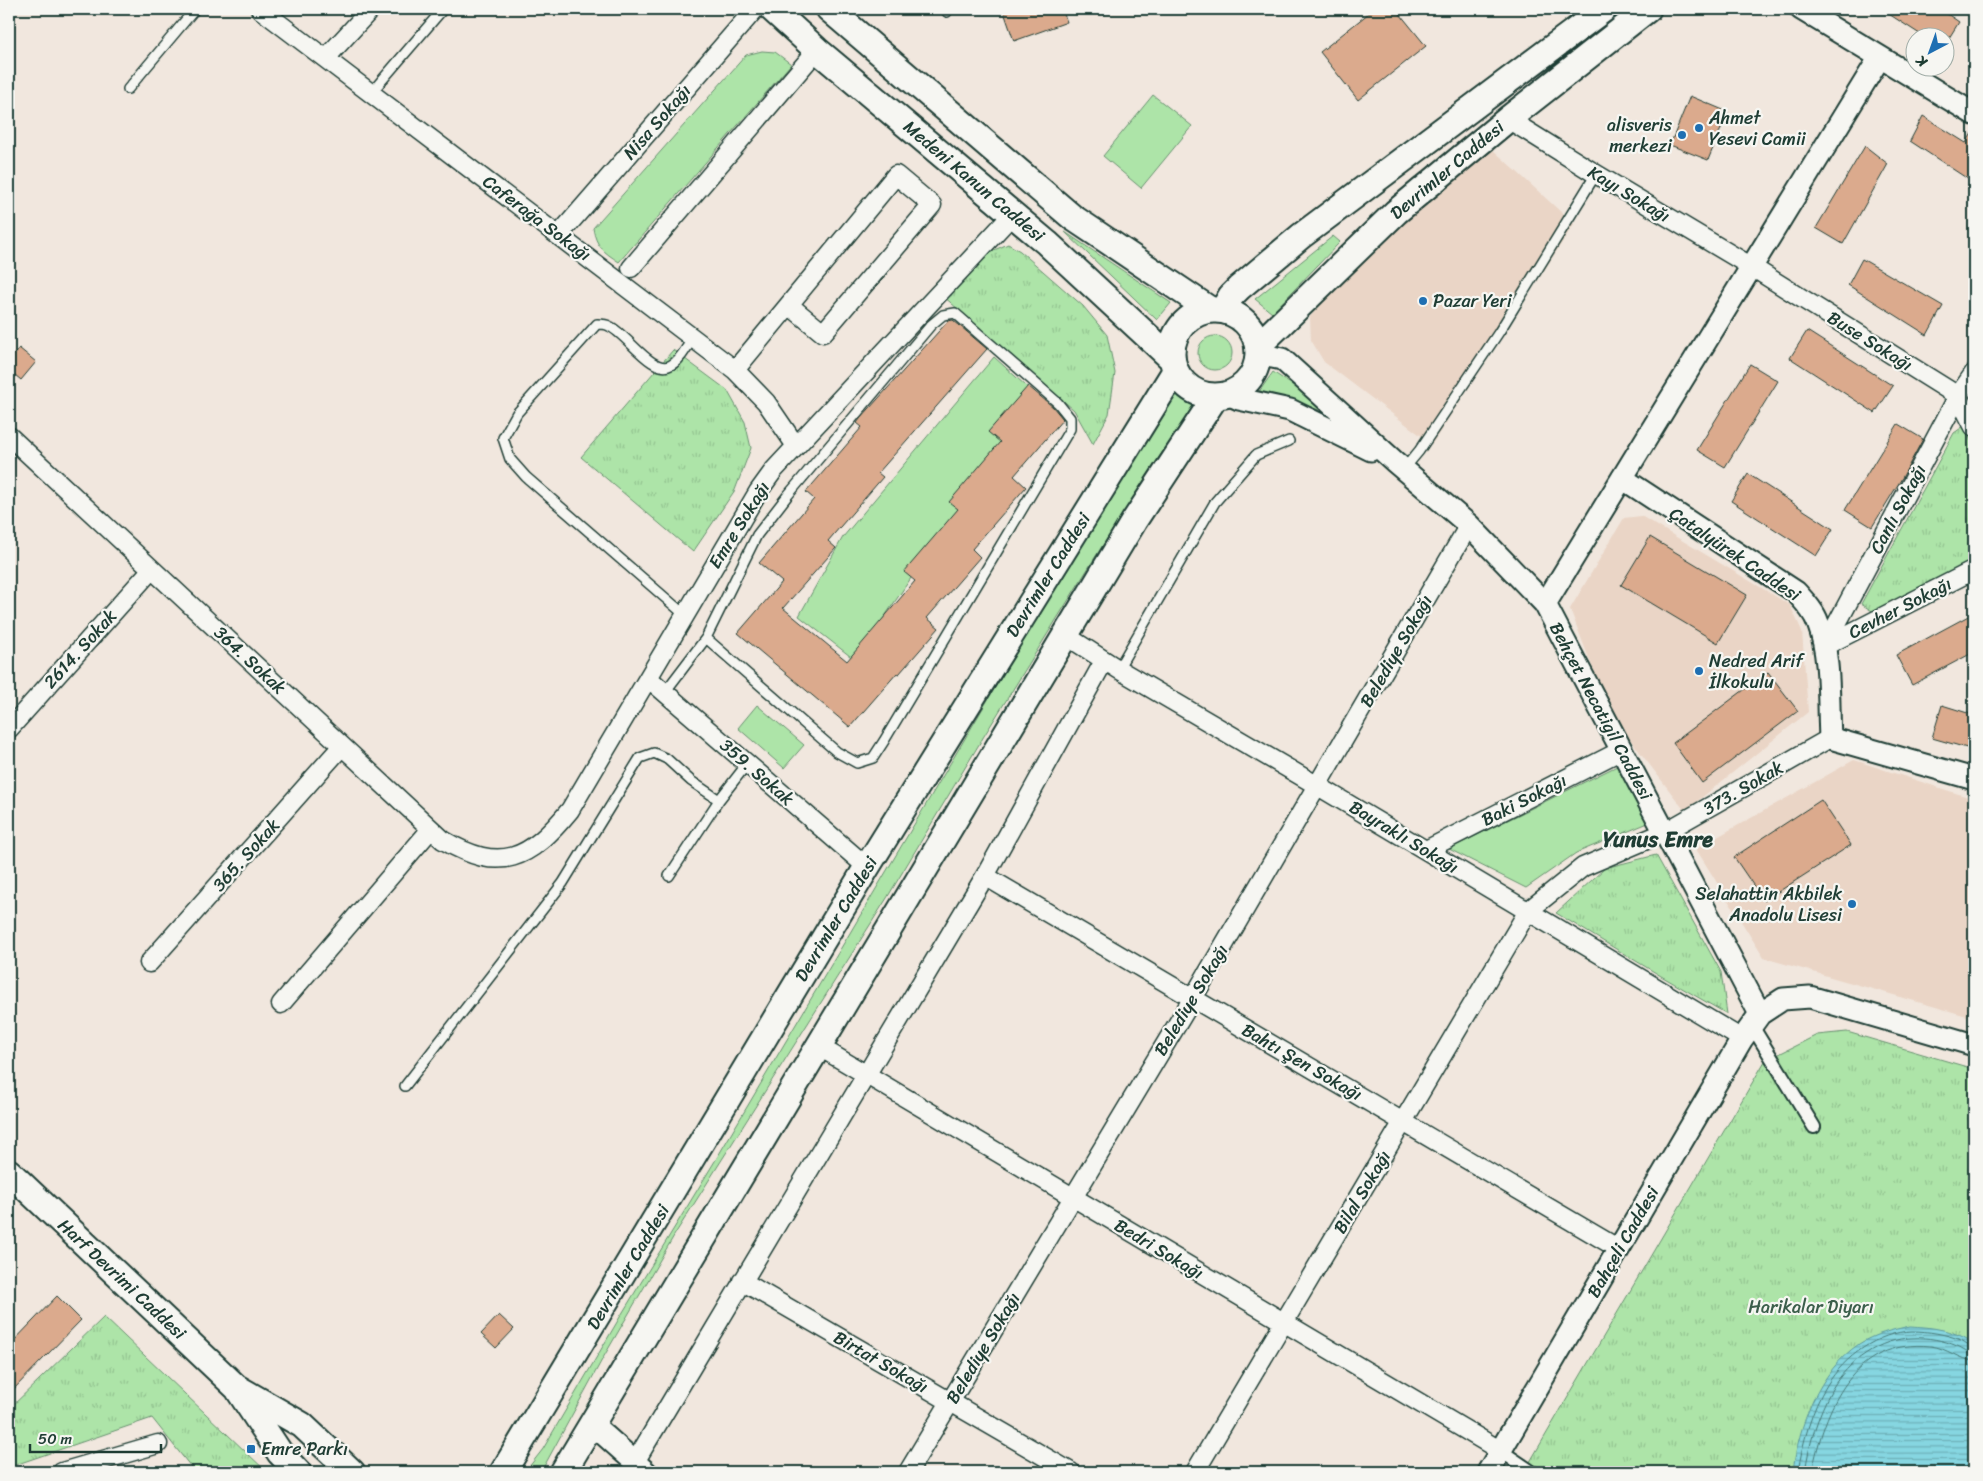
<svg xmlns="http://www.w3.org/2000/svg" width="1983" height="1481" font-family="Sriracha,sans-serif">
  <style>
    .built { fill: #ead5c6 }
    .grass { fill: #ade4a8; stroke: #66906e }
    .park { fill: url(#park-tufts); stroke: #66906e }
    .water { fill: url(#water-rules); stroke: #5d999c }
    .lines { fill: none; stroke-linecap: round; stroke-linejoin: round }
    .shore { stroke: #487a79; stroke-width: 1 }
    .building { fill: #dbaa8d; stroke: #1f3d34 }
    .service-casing { stroke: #1f3d34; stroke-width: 12 }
    .pedestrian-casing { stroke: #1f3d34; stroke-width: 16 }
    .minor-casing { stroke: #1f3d34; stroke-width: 21 }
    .tertiary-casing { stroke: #1f3d34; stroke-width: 25 }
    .secondary-casing { stroke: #1f3d34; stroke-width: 29 }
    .service { stroke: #f6f6f2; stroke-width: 9 }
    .pedestrian { stroke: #f6f6f2; stroke-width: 12 }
    .minor { stroke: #f6f6f2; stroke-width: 18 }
    .tertiary { stroke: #f6f6f2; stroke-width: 21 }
    .secondary { stroke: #f6f6f2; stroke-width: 25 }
    .poi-dot { fill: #1f6fb2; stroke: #f6f6f2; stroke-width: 2 }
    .labels { text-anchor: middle; stroke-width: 4.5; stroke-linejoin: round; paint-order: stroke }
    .poi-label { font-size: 18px; fill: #1f3d34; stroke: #f6f6f2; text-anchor: start }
    .street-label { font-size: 18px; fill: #1f3d34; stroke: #f6f6f2 }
    .park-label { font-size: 18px; fill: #3b5e4b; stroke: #f6f6f2 }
    .district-label { font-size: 22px; font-weight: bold; fill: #1f3d34; stroke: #f6f6f2 }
  </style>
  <defs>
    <pattern id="park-tufts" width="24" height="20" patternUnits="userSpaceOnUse" patternTransform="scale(1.25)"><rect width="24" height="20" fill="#ade4a8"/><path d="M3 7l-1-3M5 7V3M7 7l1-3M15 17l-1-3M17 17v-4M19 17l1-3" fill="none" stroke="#94c491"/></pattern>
    <pattern id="water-rules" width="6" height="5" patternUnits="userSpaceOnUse" patternTransform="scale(1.25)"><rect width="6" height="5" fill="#86d6e1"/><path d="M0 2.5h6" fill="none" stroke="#6dafb7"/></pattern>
  </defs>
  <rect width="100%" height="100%" fill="#f1e7de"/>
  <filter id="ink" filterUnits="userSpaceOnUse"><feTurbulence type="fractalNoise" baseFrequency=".02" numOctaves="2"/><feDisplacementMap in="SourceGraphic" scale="10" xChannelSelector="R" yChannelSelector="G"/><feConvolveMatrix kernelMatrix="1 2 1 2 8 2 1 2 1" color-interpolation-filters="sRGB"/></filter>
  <g filter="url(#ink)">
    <path class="built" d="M 1491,148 L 1574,224 L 1432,444 L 1324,362 L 1311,340 L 1310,317 L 1333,285 Z
      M 1641,516 L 1790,605 L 1802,631 L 1808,712 L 1685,811 L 1610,713 L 1570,609 L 1624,518 Z
      M 1854,760 L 1974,799 L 1974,1018 L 1764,958 L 1696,849 Z"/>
    <path class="grass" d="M 762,51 L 775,52 L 791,64 L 619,262 C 604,252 596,247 593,228 L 746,55 Z
      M 1153,95 L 1192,126 L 1141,188 L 1103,156 Z
      M 1065,232 L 1171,303 L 1157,320 Z
      M 1333,236 L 1340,242 L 1272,313 L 1255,299 Z
      M1198 353a17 17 0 1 1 34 0a17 17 0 1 1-34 0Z
      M 994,357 L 1036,395 L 855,660 L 799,616 L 843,537 Z
      M 1273,372 L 1326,408 L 1322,411 L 1286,398 L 1256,396 Z
      M 1175,394 L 1195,406 L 1159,457 L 1094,559 L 984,736 L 887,898 L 675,1234 L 603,1358 L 541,1472 L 525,1472 L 543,1449 L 620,1317 L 718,1156 L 1054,588 Z
      M 757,705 L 804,745 L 784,768 L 738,728 Z
      M 1617,766 L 1648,823 L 1576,853 L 1526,888 L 1449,849 Z"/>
    <path class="park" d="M 1008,244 L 1020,251 L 1083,306 L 1107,335 L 1115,373 L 1109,414 L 1093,444 L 1074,410 L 943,296 L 992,251 Z
      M 673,350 L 727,390 L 745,422 L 751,448 L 735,490 L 693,552 L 581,457 Z
      M 1964,426 L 1974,448 L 1974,562 L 1877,614 L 1861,604 L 1954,433 Z
      M 1656,855 L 1721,972 L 1727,1014 L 1661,976 L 1556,913 L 1605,868 Z
      M 1847,1032 L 1974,1069 L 1974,1472 L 1524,1472 L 1765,1061 L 1817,1035 Z
      M 104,1317 L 267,1472 L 195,1472 L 152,1418 L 9,1467 L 9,1409 Z"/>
    <path class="water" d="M 1910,1326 C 1933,1327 1954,1330 1974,1343 L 1974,1472 L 1793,1472 C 1798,1426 1819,1371 1859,1344 C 1874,1334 1892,1330 1910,1326 Z"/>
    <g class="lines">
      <path class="shore" d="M 1798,1472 C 1802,1445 1812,1408 1827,1385 C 1844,1357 1878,1332 1912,1331 C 1928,1331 1946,1334 1961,1340 C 1966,1343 1969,1346 1974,1347
        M 1805,1472 C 1809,1444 1818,1414 1832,1389 C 1847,1362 1881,1338 1912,1338 C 1928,1337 1943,1340 1957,1346 C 1963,1348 1967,1353 1974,1353
        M 1812,1472 C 1825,1408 1853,1338 1931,1346 C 1947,1348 1959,1360 1974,1361"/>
    </g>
    <path class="building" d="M 1003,9 L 1062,9 L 1067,22 L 1014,41 Z
      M 1374,9 L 1396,9 L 1426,46 L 1358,100 L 1320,52 Z
      M 1881,9 L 1940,9 L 1959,22 L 1949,38 L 1926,38 Z
      M 1690,96 L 1728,112 L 1708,160 L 1670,145 Z
      M 1923,116 L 1966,143 L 1974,130 L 1974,183 L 1910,141 Z
      M 1865,146 L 1888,164 L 1843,244 L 1816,228 Z
      M 1862,259 L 1943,306 L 1927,335 L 1848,285 Z
      M 953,320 L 987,349 L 878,473 L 883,477 L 828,541 L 836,548 L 783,608 L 847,661 L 915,581 L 904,572 L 958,509 L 949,502 L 1000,442 L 988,432 L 1028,386 L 1053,407 L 1063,419 L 1014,476 L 1026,487 L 972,549 L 980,557 L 927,618 L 939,628 L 899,674 L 897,673 L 850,727 L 738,633 L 782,582 L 759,563 L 814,499 L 806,492 L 862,427 L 857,423 L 860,419 L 948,321 Z
      M 1807,331 L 1893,386 L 1875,413 L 1790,358 Z
      M 19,348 L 36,362 L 21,380 L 9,370 L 9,361 Z
      M 1750,364 L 1778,381 L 1725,467 L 1697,450 Z
      M 1898,424 L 1923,439 L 1902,478 L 1872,527 L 1845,510 Z
      M 1748,474 L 1833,529 L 1816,556 L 1731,501 Z
      M 1650,537 L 1747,595 L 1718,643 L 1621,585 Z
      M 1974,613 L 1974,652 L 1912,685 L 1896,655 Z
      M 1768,672 L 1798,711 L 1702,783 L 1673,743 Z
      M 1942,705 L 1974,715 L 1974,750 L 1932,738 Z
      M 1821,800 L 1851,845 L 1764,901 L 1734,857 Z
      M 57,1296 L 81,1320 L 9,1394 L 9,1346 Z
      M 499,1315 L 514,1329 L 496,1348 L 481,1334 Z"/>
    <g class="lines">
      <defs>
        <path id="service" d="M 945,9 L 947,12
          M 128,89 L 195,9
          M 371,93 L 443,9
          M 1404,469 L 1419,451 L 1499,332 L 1596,174
          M 685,615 L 526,477 L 510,459 L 503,438 L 517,413 L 597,324 C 601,324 606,324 609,326 C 626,333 653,376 671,365 C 681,360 687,346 693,338
          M 1118,669 L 1215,502 L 1256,455 L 1289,441
          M 665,692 L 706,638 L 757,535 L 788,495 L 931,325 L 943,315 L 955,313 L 1058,403 L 1070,418 L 1070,429 L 884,741 L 873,758 L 857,763 L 837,752 L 706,638
          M 669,876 L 719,800 L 747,764
          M 405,1086 L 563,883 L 640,758 L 654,753 L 667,759 L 691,781 L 719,800"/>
        <path id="pedestrian" d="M 1752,1026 L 1814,1127
          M 1501,1451 L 1532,1472"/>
        <path id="minor" d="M 260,9 L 735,370 L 766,402 L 796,446
          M 326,58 L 371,9
          M 1508,119 L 1596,174 L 1752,267 L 1958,396 L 1974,427
          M 559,235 L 755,9
          M 631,268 L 817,50
          M 735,370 C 789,305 843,240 896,175 L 932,205 L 823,333 L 789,305
          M 9,436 L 443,840 C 501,874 529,860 570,810 L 758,492 L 774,470 L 1013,214
          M 1065,635 L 1118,669 L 1318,786 L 1742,1039
          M 1825,646 L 1958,396 L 1974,373
          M 1825,646 L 1974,570
          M 648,678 L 867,867
          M 9,729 L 152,569
          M 1426,850 L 1622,750
          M 985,876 L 1619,1249
          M 149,963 L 342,746
          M 281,1004 L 431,829
          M 818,1046 L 1501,1451
          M 742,1281 L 1071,1472
          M 635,1462 L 985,876 L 1104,661
          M 62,1472 L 158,1444
          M 908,1472 L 1193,998 L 1469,525
          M 1195,1472 L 1528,911 L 1583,867 L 1665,832 L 1830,738"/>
        <path id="tertiary" d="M 1801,9 L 1974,114
          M 1258,354 L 1282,359 L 1395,462 L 1469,525 L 1545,604 L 1760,1014 L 1783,999 L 1810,997 L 1974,1045
          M 1228,394 L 1239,399 L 1290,410 L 1371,450
          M 1622,478 L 1796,592 C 1804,601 1814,611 1818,623 C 1831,657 1828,701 1830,738 L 1974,779
          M 1545,604 L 1880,57
          M 591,1423 L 646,1472
          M 1488,1472 L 1742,1039 L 1760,1014"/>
        <path id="secondary" d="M 772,9 L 817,50 L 1047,243 L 1171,358
          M 829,9 L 1072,217 L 1209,309
          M1172 353a43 43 0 1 1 86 0a43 43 0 1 1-86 0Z
          M 1223,310 L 1231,296 L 1239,288 L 1301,236 L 1604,9
          M 1258,346 L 1396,212 L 1508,119 L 1648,9
          M 9,1172 L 236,1387 L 302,1425 L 352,1472
          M 239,1391 L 280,1453 L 298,1472
          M 503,1472 L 867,867 L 1175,371
          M 563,1472 L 1134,521 L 1216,396"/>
      </defs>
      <use href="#service" class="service-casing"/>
      <use href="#pedestrian" class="pedestrian-casing"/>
      <use href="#minor" class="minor-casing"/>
      <use href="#tertiary" class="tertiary-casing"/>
      <use href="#secondary" class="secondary-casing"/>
      <use href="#service" class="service"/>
      <use href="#pedestrian" class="pedestrian"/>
      <use href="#minor" class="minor"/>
      <use href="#tertiary" class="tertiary"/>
      <use href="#secondary" class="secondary"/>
    </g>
  </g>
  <g class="poi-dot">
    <circle cx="1699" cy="128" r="5"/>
    <circle cx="1682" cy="135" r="5"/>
    <circle cx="1423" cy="301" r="5"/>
    <circle cx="1699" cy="671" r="5"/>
    <circle cx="1852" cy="904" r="5"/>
    <rect x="246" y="1444" width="10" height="10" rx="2.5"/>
  </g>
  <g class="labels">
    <g class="poi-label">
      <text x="1709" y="124">Ahmet<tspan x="1709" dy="21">Yesevi Camii</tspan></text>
      <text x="1672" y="131" text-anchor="end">alisveris<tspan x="1672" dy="21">merkezi</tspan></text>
      <text x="1433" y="307">Pazar Yeri</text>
      <text x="1709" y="667">Nedred Arif<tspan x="1709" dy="21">İlkokulu</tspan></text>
      <text x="1842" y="900" text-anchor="end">Selahattin Akbilek<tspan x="1842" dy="21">Anadolu Lisesi</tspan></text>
      <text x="261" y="1455">Emre Parkı</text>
    </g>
    <g class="street-label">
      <text transform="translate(657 122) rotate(-49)" y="6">Nisa Sokağı</text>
      <text transform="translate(1447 170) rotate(-40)" y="6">Devrimler Caddesi</text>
      <text transform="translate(974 181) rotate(40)" y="6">Medeni Kanun Caddesi</text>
      <text transform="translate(1629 194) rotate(31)" y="6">Kayı Sokağı</text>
      <text transform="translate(537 218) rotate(37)" y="6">Caferağa Sokağı</text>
      <text transform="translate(1870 341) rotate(32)" y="6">Buse Sokağı</text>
      <text transform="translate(1898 509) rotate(-62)" y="6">Canlı Sokağı</text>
      <text transform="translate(739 525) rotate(-58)" y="6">Emre Sokağı</text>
      <text transform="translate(1735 554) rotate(34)" y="6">Çatalyürek Caddesi</text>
      <text transform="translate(1048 575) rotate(-58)" y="6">Devrimler Caddesi</text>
      <text transform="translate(1900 608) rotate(-27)" y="6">Cevher Sokağı</text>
      <text transform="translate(80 649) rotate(-48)" y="6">2614. Sokak</text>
      <text transform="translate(1396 651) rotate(-60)" y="6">Belediye Sokağı</text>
      <text transform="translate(250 660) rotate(43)" y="6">364. Sokak</text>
      <text transform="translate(1601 711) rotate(62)" y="6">Behçet Necatigil Caddesi</text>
      <text transform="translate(757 772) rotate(41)" y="6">359. Sokak</text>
      <text transform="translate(1743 788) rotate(-30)" y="6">373. Sokak</text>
      <text transform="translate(1524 800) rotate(-27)" y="6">Baki Sokağı</text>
      <text transform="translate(1404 837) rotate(31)" y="6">Bayraklı Sokağı</text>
      <text transform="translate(246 855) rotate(-48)" y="6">365. Sokak</text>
      <text transform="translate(836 919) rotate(-59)" y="6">Devrimler Caddesi</text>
      <text transform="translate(1191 1000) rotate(-59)" y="6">Belediye Sokağı</text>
      <text transform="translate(1302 1062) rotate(30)" y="6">Bahtı Şen Sokağı</text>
      <text transform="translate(1362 1192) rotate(-59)" y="6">Bilal Sokağı</text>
      <text transform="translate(1623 1242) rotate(-60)" y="6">Bahçeli Caddesi</text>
      <text transform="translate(1159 1249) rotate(31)" y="6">Bedri Sokağı</text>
      <text transform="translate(628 1267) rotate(-59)" y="6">Devrimler Caddesi</text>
      <text transform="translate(122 1279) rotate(43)" y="6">Harf Devrimi Caddesi</text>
      <text transform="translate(983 1348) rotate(-59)" y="6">Belediye Sokağı</text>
      <text transform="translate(881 1362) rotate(30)" y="6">Birtat Sokağı</text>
    </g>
    <g class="park-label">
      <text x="1811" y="1313">Harikalar Diyarı</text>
    </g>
    <g class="district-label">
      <text x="1658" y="847">Yunus Emre</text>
    </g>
  </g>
  <rect width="1983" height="1481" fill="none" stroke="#f6f6f2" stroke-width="30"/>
  <rect x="15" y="15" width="1953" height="1451" fill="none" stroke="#1f3d34" stroke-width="2" filter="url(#ink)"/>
  <g transform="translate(1930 52) rotate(221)"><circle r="24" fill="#f6f6f2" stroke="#a0aca6"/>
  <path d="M0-4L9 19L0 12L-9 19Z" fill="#1f6fb2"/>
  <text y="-8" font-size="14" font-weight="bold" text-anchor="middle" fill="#1f3d34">K</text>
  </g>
  <path d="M30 1444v8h131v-8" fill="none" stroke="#1f3d34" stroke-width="2.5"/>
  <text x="38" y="1444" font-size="15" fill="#1f3d34" stroke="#f6f6f2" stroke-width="4" paint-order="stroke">50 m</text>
</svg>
